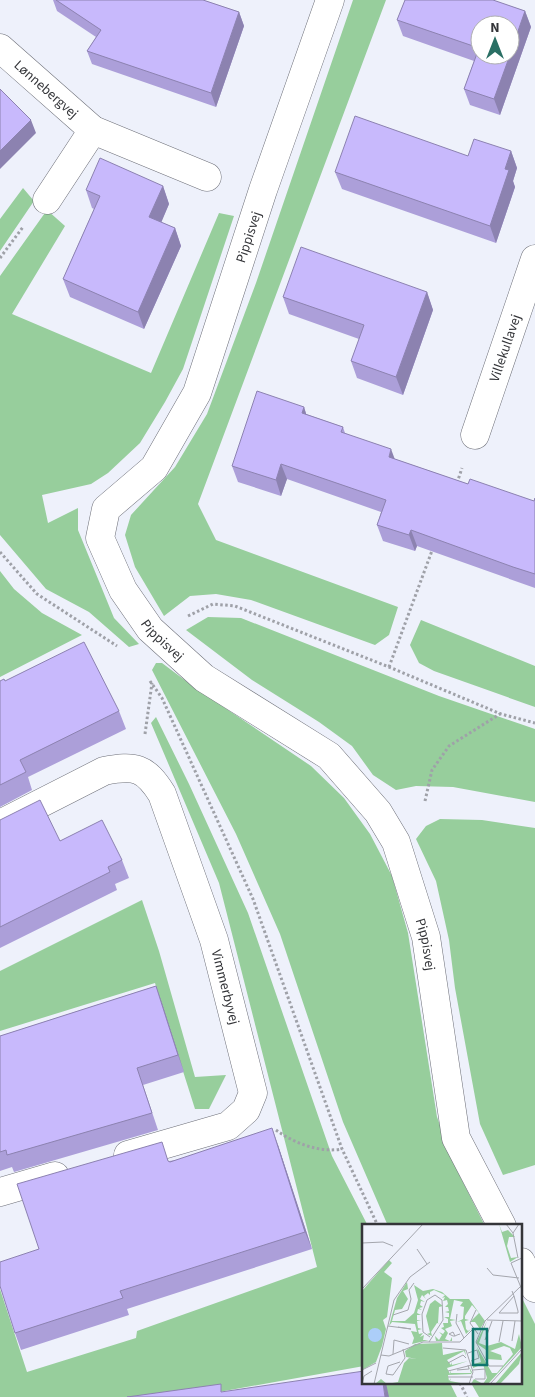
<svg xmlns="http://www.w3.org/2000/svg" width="535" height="1397" font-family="'Source Sans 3',sans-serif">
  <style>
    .green { fill: #97ce9c }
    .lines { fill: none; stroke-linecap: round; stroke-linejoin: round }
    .minor-casing { stroke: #6e7079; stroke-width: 29 }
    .path { stroke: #9fa1a8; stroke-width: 3; stroke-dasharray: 2.5 2.5; stroke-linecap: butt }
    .minor { stroke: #fff; stroke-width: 28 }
    .wall { fill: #ac9fd9 }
    .shaded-wall { fill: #8c82b0 }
    .building { fill: #c8b9fc; stroke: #8c82b0 }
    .labels { text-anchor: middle; stroke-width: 4; stroke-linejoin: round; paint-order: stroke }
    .street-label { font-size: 14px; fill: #343539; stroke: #fff }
    .inset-road { fill: none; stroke: #a4a6ad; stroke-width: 1 }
    .view { fill: #0f766e; fill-opacity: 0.15; stroke: #0f766e; stroke-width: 2.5 }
    .inset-edge { fill: none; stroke: #343539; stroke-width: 2.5 }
  </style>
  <rect width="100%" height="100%" fill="#eef1fb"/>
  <path class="green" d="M 353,0 L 386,0 L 198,504 L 216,540 L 398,607 L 389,635 L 375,645 L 251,600 L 216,594 L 190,596 L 164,616 L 135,567 L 125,535 L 131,515 L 175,467 L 207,414 L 256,283 Z
    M 23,188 L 34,201 L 0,251 L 0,219 Z
    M 47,210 L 65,226 L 12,314 L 151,373 L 219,213 L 234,216 L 183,369 L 165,402 L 140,443 L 108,473 L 91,484 L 42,495 L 48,523 L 78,508 L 78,530 L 114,618 L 139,644 L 129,647 L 89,612 L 46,589 L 0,535 L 0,276 Z
    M 0,571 L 14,589 L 42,613 L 82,635 L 0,677 Z
    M 208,617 L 241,618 L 439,696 L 535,729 L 535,802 L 453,787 L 416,786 L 396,790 L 373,775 L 352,746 L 319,722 L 252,680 L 186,630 Z
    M 421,620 L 535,666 L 535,707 L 434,671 L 419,663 L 410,645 Z
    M 156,663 L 162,663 L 194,687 L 311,766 L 344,798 L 370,834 L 392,876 L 408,933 L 437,1117 L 456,1168 L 485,1226 L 388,1226 L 343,1122 L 280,934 L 236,834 L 152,670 Z
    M 156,717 L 189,784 L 248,913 L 332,1156 L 368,1226 L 364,1226 L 364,1366 L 191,1397 L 0,1397 L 0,1289 L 27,1372 L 136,1338 L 137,1331 L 317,1267 L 219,883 L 151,723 Z
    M 440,819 L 482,820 L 535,828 L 535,1165 L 503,1175 L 480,1124 L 455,988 L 449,940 L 436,881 L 416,839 L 426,826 Z
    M 142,900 L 159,951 L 195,1077 L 226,1075 L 209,1109 L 195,1109 L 155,983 L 0,1031 L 0,971 Z
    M 521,1296 L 535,1324 L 535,1397 L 479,1397 L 471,1383 L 521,1383 Z
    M 384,1383 L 450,1383 L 457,1397 L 387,1397 Z"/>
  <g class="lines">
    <defs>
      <g id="minor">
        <path id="s1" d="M 330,0 L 263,190 L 197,393 L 154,468 L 106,509 L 100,538 L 123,590 L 150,629 L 204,678 L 329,756 L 378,812 L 396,842 L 426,937 L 456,1138 L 502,1226"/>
        <path id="s2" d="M 0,48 L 93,130 L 207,177"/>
        <path d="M 47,200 L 93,130"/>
        <path id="s3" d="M 475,435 L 535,259"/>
        <path id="s4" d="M 0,824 L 104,771 C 135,765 145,767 162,794 L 214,940 L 253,1093 L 246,1110 L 228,1126 L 128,1155"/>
        <path d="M 0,1192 L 55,1176"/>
        <path d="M 521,1262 L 535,1288"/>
      </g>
    </defs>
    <use href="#minor" class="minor-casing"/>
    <path class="path" d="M 0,258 L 23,227
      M 457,483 L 462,468
      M 0,552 L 37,594 L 117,646
      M 188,616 L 213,604 L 235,606 L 389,667 L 501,714 L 535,723
      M 389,667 L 433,548
      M 150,681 L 162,698 L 253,899 L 342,1149 L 378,1226
      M 145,734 L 152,683
      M 425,801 L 432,770 L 449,746 L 500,714
      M 276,1130 C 294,1143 319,1153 342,1149
      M 460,1383 L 467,1397"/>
    <use href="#minor" class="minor"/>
  </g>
  <path class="wall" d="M 53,0 L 203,0 L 239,12 L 244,26 L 216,107 L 92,64 L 87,51 L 96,37 L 57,11 Z
    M 405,0 L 495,0 L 495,1 L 525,11 L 531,27 L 500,115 L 470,105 L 464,89 L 474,61 L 403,36 L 397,20 Z
    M 511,151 L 517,168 L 513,181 L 515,187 L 496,243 L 342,189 L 335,172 Z
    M 163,186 L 169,204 L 161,222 L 175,228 L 181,246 L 144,329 L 70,297 L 63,279 L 94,209 L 92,208 L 86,190 Z
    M 427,292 L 433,310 L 403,395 L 357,378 L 351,361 L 359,339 L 289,314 L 283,297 Z
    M 304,407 L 306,414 L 343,427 L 345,433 L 395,459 L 468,484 L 534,501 L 535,498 L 535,588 L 417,546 L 415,551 L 383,541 L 377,525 L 381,512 L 287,479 L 281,496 L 238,482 L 232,466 Z
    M 0,681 L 5,681 L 119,711 L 126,729 L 28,777 L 32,790 L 0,807 Z
    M 0,820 L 60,841 L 122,860 L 129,878 L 115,884 L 117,890 L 0,948 Z
    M 156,986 L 184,1072 L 143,1085 L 158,1130 L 14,1172 L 12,1167 L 0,1171 L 0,1036 Z
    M 278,1145 L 312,1249 L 127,1309 L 129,1315 L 21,1350 L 15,1333 L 39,1249 L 169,1161 Z"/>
  <path class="shaded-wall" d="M 525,11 L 531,27 L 500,115 L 494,99 Z
    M 239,12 L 244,26 L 216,107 L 211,93 Z
    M 31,120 L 36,133 L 0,169 L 0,151 Z
    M 511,151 L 517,168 L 513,181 L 515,187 L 496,243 L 490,226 L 505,169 Z
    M 163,186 L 169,204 L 156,235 L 149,217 Z
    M 175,228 L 181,246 L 144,329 L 138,312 Z
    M 427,292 L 433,310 L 403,395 L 396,377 Z
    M 304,407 L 309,423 L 302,413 Z
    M 391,449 L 397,465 L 389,457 Z
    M 281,464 L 287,479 L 281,496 L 276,480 Z
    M 411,530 L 417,546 L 415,551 L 409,535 Z
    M 156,986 L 162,1003 L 184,1072 L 178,1055 Z
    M 272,1128 L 278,1145 L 312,1249 L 305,1232 Z
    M 383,1383 L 386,1383 L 389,1397 L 385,1397 Z"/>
  <path class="building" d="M 56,0 L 203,0 L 239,12 L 211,93 L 87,51 L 101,30 Z
    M 405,0 L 493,0 L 525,11 L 510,54 L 510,25 L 480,25 L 480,55 L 510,55 L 494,99 L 464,89 L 479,48 L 397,20 Z
    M 0,89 L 31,120 L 0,151 Z
    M 355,116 L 468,156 L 474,139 L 511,151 L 505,169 L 509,170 L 490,226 L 335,172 Z
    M 100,158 L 163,186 L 149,217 L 175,228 L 138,312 L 63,279 L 100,196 L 86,190 Z
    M 301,247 L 427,292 L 396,377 L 351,361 L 364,325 L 283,297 Z
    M 257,391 L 304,407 L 302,413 L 343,427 L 341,432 L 391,449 L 389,457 L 468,484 L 470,479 L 534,501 L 535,498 L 535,574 L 513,567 L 411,530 L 409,535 L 377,525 L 386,500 L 281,464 L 276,480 L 232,466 Z
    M 84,642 L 119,711 L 20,760 L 26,772 L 0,785 L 0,681 L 4,679 L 5,681 Z
    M 40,800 L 60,841 L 102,820 L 122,860 L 108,867 L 110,872 L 0,927 L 0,820 Z
    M 156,986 L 178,1055 L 137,1068 L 152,1113 L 7,1155 L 6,1150 L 0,1152 L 0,1036 Z
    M 272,1128 L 305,1232 L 120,1291 L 123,1298 L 15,1333 L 0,1286 L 0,1262 L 39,1249 L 17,1184 L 162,1142 L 168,1161 L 170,1162 Z
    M 364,1371 L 364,1383 L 383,1383 L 385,1397 L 127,1397 L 221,1384 L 221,1392 Z"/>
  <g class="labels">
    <g class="street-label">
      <text dy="5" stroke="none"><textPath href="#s2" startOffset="62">Lønnebergvej</textPath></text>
      <text transform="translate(248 237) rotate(-72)" y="5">Pippisvej</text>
      <text dy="5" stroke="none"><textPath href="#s3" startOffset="92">Villekullavej</textPath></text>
      <text dy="5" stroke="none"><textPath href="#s1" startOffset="715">Pippisvej</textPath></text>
      <text dy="5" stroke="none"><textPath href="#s1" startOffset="1135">Pippisvej</textPath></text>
      <text dy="5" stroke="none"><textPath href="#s4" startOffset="389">Vimmerbyvej</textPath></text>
    </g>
  </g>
  <g transform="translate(362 1224)">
    <rect width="160" height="160" fill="#eef1fb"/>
    <path d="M 137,0 L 140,8 L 146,6 L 153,13 L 147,13 L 145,22 L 149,34 L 156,33 L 148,38 ZM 27,36 L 30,39 L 22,48 L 30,54 L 25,93 L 21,96 L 24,105 L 20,122 L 14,138 L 0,146 L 0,67 ZM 45,58 L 46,65 L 41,67 L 46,75 L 40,85 L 33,86 L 30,97 L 43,97 L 52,89 L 56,76 L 52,61 L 61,67 L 71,65 L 80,68 L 88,75 L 107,75 L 123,97 L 118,105 L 113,98 L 108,98 L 117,89 L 110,81 L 103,92 L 103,95 L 107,96 L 103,97 L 104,105 L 106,107 L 109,105 L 104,110 L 99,97 L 95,98 L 101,95 L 102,83 L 98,82 L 101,78 L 92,76 L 88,95 L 94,96 L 88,97 L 90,102 L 83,105 L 86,109 L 83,115 L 88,117 L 90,113 L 90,117 L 74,117 L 73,112 L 77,116 L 80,111 L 77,108 L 81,110 L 83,107 L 79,104 L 82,103 L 81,99 L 86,99 L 86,95 L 82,93 L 87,93 L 87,89 L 83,88 L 87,87 L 86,83 L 83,83 L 86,80 L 85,76 L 81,77 L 83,73 L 80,74 L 83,71 L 72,66 L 68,68 L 68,71 L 66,69 L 62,72 L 64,75 L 60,71 L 58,75 L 63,78 L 59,77 L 58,81 L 61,83 L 57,84 L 60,86 L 56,85 L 55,89 L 59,91 L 55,91 L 55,96 L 59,96 L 55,97 L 56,104 L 60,105 L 56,106 L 57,110 L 61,109 L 58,113 L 62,111 L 61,116 L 67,116 L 50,120 L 52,114 L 49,107 L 55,108 L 53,100 L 30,98 L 27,102 L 35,74 ZM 73,76 L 81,82 L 77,83 L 76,99 L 79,100 L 75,99 L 69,108 L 70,112 L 65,110 L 68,109 L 64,92 L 68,80 ZM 125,97 L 117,119 L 125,122 L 139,118 L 153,125 L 157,110 L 160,123 L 126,160 L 109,160 L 112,155 L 121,160 L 125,154 L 121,140 L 111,144 L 111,137 L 112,140 L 119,138 L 115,123 L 130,149 L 135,149 L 151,130 L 148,124 L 142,122 L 128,127 L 139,131 L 140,136 L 124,135 L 124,126 L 114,119 ZM 80,119 L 81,131 L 103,126 L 104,132 L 102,127 L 85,136 L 89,141 L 89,138 L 90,141 L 106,137 L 85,144 L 88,150 L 89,146 L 89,149 L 109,149 L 107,143 L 110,148 L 109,150 L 86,151 L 87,157 L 89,154 L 88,157 L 104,160 L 13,160 L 19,155 L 25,160 L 36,158 L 42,139 L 47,134 L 55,135 L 44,133 L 43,127 L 53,120 ZM 160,128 L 157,140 L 138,160 L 133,160 Z" fill="#97ce9c"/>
    <path d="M6 111a7 7 0 1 1 14 0a7 7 0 1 1-14 0Z" fill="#accef9"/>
    <path class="inset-road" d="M 144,0 L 151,9 L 157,0M 151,9 L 156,34M 0,19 L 21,18 L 31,22M 55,25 L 65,40M 160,34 L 149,39 L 160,66M 125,44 L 131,51 L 157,54M 0,65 L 61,0M 150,67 L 152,72 L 156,87 L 156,89 L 137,89 L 152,72M 114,86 L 108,99 L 116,110M 95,90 L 94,99 L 102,114M 31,91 L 46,86 L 49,75 L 47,66 L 52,59M 125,96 L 160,97M 26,102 L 49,105 L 36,103M 93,112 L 91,108 L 87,110 L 91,112 L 93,112 L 95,111 L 98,110M 123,116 L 130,97M 150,117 L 153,97M 67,118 L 81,96 L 80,76 L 73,71 L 65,76 L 60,90 L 61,108 L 68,113M 137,118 L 141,97M 81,124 L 104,126 L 111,148 L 107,160M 106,129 L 115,126 L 117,134 L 109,137M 31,130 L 32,116 L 47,120M 19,131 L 27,132 L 61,118 L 98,118 L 110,106M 38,138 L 26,142 L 24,150 L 31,151 L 43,134 L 41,125M 86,139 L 101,131 L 104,134M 141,142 L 127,142 L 114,118 L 123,97 L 159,62M 0,146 L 14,139M 95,146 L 107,145 L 106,141M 111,146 L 123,145 L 123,155 L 113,155M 86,147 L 110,141M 86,153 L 111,153M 0,160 L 2,152 L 10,147M 12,160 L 32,76 L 48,53 L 68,38M 128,160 L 160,125"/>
    <path class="view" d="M 111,105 L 125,105 L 125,141 L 111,141 Z"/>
    <rect width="160" height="160" class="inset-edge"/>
  </g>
  <g transform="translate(495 40)"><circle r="24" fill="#ffffff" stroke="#aeaeb0"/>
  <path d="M0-4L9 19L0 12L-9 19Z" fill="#2a6f64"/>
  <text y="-8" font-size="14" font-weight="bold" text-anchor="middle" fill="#343539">N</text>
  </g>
</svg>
